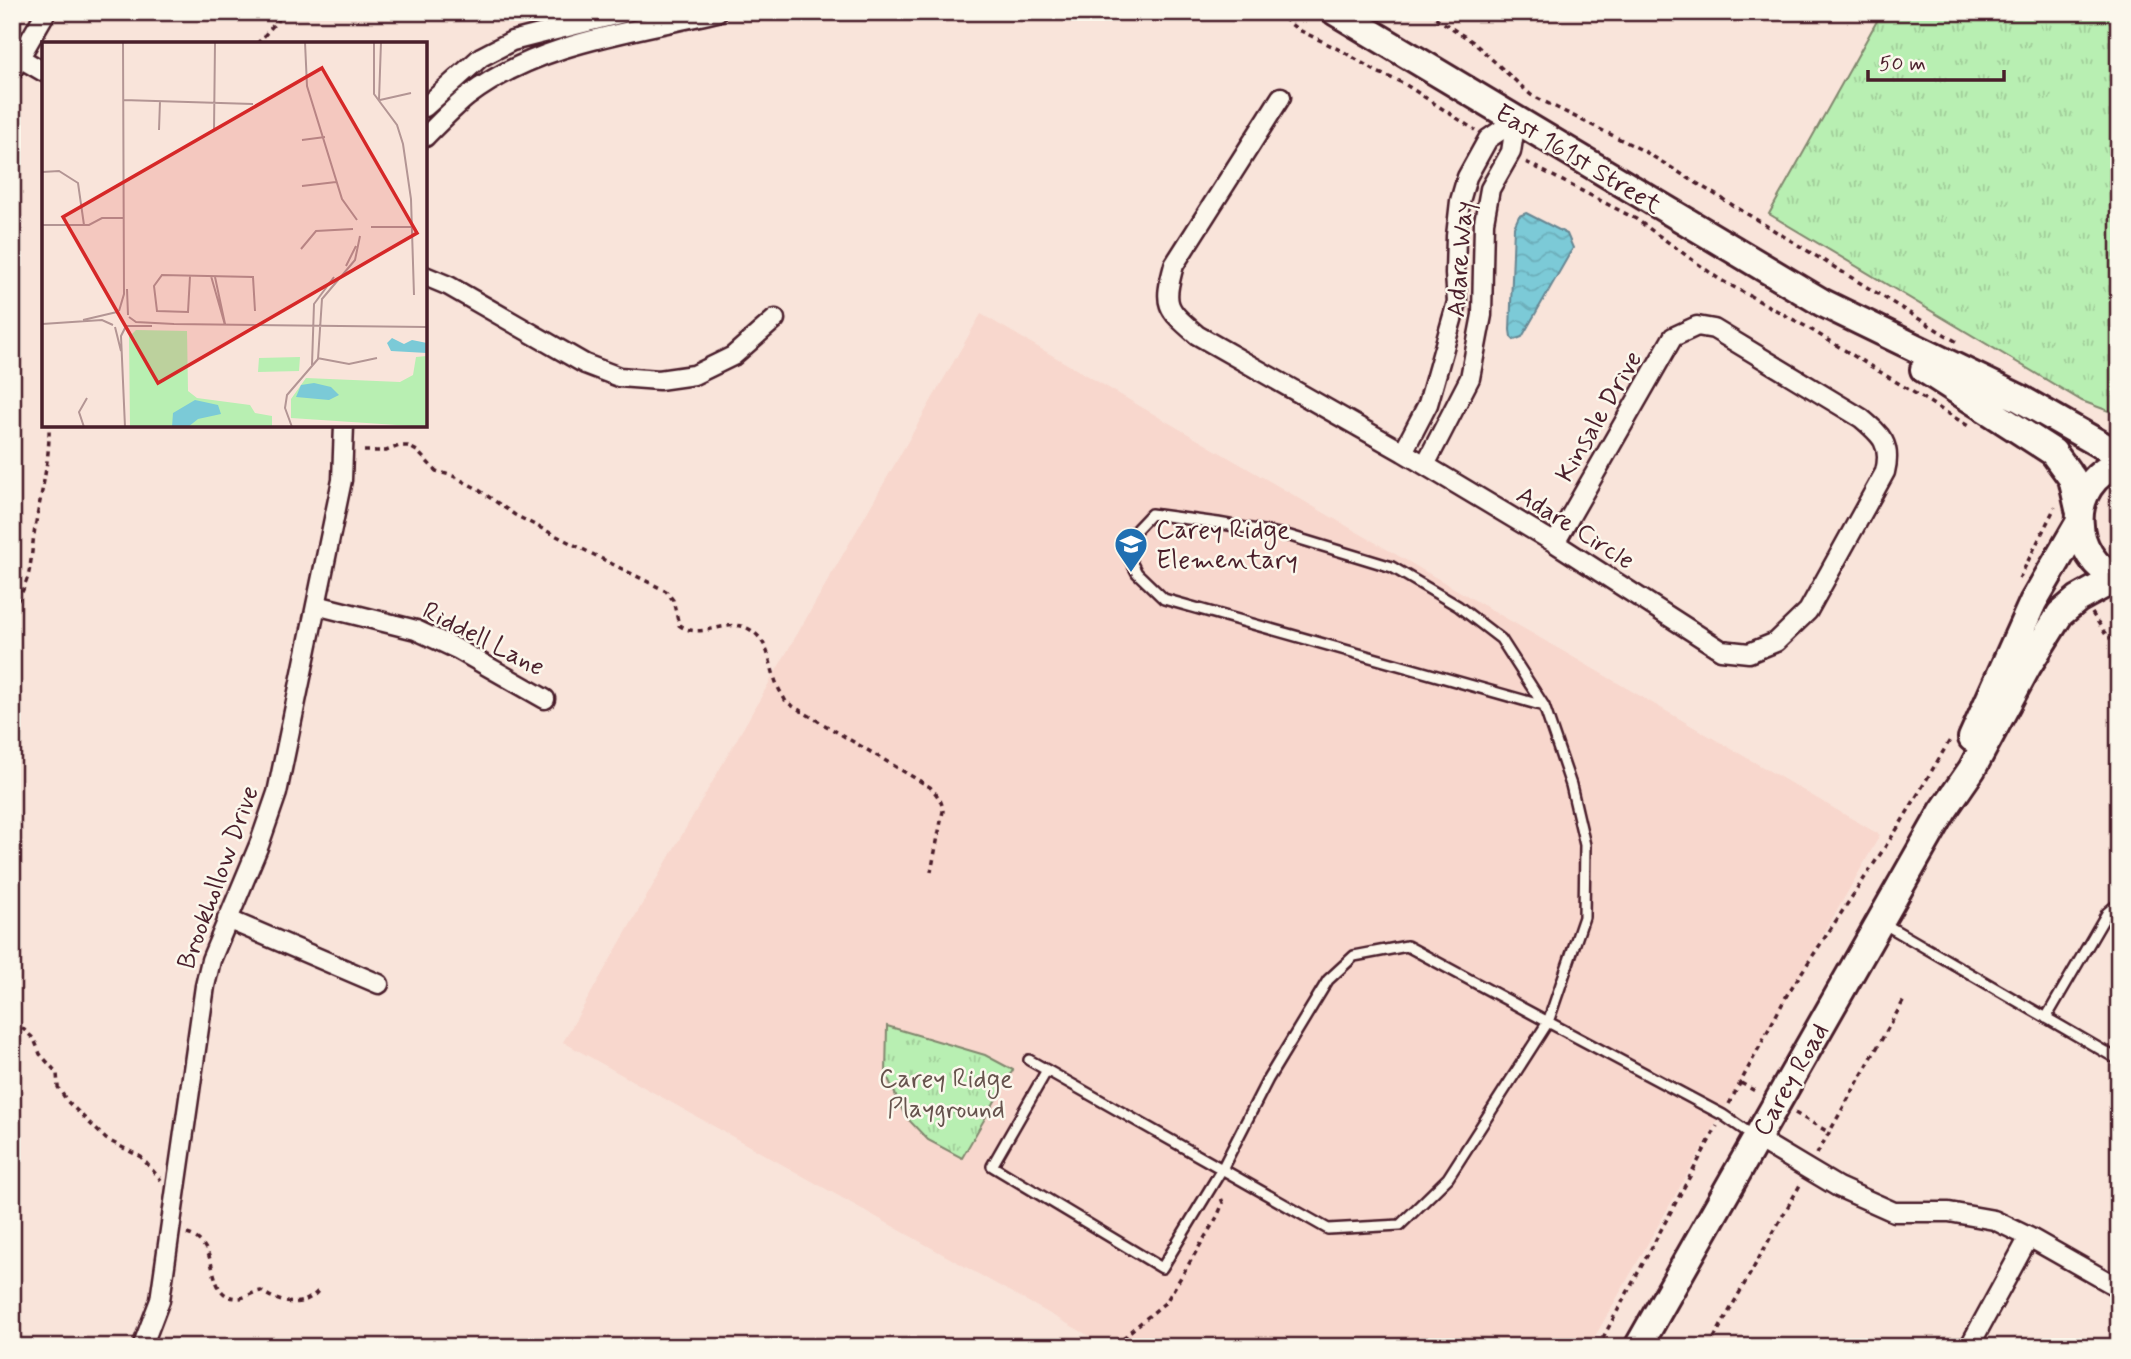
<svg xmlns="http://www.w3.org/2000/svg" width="2131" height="1359" font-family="Mynerve,sans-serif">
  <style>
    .built { fill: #f8d7cd }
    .grass { fill: url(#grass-tufts); stroke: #81876e; stroke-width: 2 }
    .water { fill: url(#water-waves); stroke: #678692; stroke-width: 2 }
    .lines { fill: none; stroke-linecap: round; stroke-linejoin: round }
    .lane-casing { stroke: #4a1f2b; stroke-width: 14 }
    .street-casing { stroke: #4a1f2b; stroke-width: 23 }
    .secondary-casing { stroke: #4a1f2b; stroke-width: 32 }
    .path { stroke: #4a1f2b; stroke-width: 3.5; stroke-dasharray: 5 5; stroke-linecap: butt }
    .lane { stroke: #fbf7ec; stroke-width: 9 }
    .street { stroke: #fbf7ec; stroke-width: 18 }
    .secondary { stroke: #fbf7ec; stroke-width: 26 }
    .labels { text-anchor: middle; stroke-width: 5; stroke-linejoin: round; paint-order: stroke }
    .street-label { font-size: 26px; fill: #4a1f2b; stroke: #fbf7ec }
    .poi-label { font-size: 26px; fill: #4a1f2b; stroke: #fbf7ec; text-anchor: start }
    .park-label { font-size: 26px; fill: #66534d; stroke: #fbf7ec }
    .inset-road { fill: none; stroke: #b39594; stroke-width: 2 }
    .view { fill: #d62828; fill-opacity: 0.15; stroke: #d62828; stroke-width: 3.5 }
    .inset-edge { fill: none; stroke: #4a1f2b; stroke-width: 3.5 }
  </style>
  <defs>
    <pattern id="grass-tufts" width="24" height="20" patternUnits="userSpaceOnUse" patternTransform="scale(1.75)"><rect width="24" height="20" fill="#b8efb2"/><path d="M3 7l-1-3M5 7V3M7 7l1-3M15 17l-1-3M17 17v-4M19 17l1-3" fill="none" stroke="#a0cc99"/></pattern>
    <pattern id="water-waves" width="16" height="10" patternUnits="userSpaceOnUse" patternTransform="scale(1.75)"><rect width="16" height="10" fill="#7bcad7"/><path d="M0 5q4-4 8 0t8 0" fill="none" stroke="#6cadb9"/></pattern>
  </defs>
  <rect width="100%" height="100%" fill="#f9e4da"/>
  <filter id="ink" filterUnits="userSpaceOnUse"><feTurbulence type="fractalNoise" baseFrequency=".0143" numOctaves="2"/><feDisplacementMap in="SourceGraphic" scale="14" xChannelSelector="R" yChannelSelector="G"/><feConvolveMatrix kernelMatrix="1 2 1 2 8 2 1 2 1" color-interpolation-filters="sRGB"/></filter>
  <g filter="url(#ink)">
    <path class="built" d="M 981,314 L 1880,835 L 1589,1347 L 1109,1347 L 563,1042 Z"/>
    <path class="grass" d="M 1882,12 L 2119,12 L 2119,412 L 2117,414 L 2082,401 L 1769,214 Z
      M 887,1026 L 985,1055 L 1013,1070 L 962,1158 L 928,1140 L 905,1116 L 886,1074 Z"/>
    <path class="water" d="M 1526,213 L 1567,234 L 1573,248 L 1522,337 L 1514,340 L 1511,337 L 1510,330 L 1514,227 L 1519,216 Z"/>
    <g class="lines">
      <defs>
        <path id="lane" d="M 1881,922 L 2119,1060
          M 2046,1018 L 2107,913 L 2114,907 L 2119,906
          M 1029,1060 L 1328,1229 L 1400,1225 L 1448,1178 L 1548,1022 L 1723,1115 L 1755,1137
          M 1047,1070 L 992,1166 L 1162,1268 L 1222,1169 L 1268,1079 L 1328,980 L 1354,956 L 1407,946 L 1548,1022 L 1584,917 L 1585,845 L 1571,785 L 1544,706 L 1501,639 L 1458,606 L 1392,567 L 1290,536 L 1218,523 L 1151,514 L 1134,532 L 1128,556 L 1137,573 L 1164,599 L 1544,706"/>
        <path id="street" d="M 20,58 L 44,72
          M 12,71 L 46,12
          M 1281,97 L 1174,265 C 1163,306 1166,308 1197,335 L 1403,452 L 1555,543 L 1721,650 L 1749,653 L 1776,642 L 1808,611 L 1885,472 C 1892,444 1881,435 1861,418 L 1714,329 L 1697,326 L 1673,337 L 1555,543
          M 425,107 L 481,57 L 512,41 L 627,12
          M 425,137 C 439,123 453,108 468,96 C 539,42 633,32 717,12
          M 425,276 L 449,286 L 585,364 L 619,377 L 659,380 L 694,375 L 733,356 L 775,319
          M 1403,452 L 1428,404 L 1457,302 L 1455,274 L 1456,236 L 1460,201 L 1467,177 L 1488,139 L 1516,120
          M 1425,465 L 1470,378 L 1482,315 L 1484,222 L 1490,189 L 1511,152 L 1516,120
          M 316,605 L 416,630 L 457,649 L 545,699
          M 227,919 L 379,984
          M 1756,1138 L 1838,1187 L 1894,1212 L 1949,1212 L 1994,1220 L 2029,1237 L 2119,1288
          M 142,1347 L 160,1300 L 205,986 L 211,960 L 259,845 L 277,793 L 342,480 L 344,425
          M 1969,1347 L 2029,1237"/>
        <path id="secondary" d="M 1336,12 L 1823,303 L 2019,398 L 2119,455
          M 1924,369 L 2053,452 L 2072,478 L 2079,509
          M 2119,464 C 2065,483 2068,558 2119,579
          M 1972,738 L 2033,602 L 2079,523
          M 1638,1347 L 1943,811 L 1972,769 L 2027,667 L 2060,614 L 2078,599 L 2116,578"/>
      </defs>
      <use href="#lane" class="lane-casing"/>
      <use href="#street" class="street-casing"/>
      <use href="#secondary" class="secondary-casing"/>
      <path class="path" d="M 1276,12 L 1297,29 L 1344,52 L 1377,72 L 1403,83 L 1475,130
        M 1427,12 L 1473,42 L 1531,95 L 1644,151 L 1957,342
        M 257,44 L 285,12
        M 1526,162 L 1636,219 L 1719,279 L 1805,326 L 1970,427
        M 364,451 L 386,451 L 399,446 L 408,446 L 417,451 L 436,471 L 453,476 L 476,488 L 515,515 L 666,591 L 673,600 L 679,625 C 700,641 728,617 749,629 C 771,641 769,668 778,687 C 780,692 784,697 786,702 L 930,787 C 937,795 942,800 943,811 L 931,872
        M 2019,579 L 2055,507
        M 12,610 C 35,574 29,560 36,522 C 42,489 50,459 49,425
        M 2092,613 L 2108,638 L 2119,637
        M 12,1028 L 21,1027 L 34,1039 L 40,1054 L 57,1073 L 58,1087 L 67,1101 L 106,1139 L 141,1157 L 161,1180
        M 1741,1083 L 1757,1092
        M 1729,1104 L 1788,993 L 1899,826 L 1950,740
        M 1795,1113 L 1830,1133
        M 1817,1154 L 1904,1000
        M 187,1234 C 224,1244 202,1300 240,1298 C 247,1297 253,1292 261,1291 C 279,1303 302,1310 319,1290
        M 1118,1347 L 1127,1334 L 1166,1302 L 1217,1217 L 1223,1203 L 1220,1195
        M 1598,1347 L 1717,1126
        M 1709,1347 L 1800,1185"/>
      <use href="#lane" class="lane"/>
      <use href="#street" class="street"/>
      <use href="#secondary" class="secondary"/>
    </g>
  </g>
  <defs>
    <symbol id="school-pin" viewBox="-11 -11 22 30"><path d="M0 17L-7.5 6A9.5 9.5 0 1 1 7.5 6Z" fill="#1f6fb2" stroke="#fbf7ec"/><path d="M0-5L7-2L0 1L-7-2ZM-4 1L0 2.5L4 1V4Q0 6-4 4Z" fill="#fff"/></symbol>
  </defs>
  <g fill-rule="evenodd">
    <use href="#school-pin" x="1112" y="525" width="38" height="52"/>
  </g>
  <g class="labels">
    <g class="street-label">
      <text transform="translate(1579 158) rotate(31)" y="9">East 161st Street</text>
      <text transform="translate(1459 259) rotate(-86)" y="9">Adare Way</text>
      <text transform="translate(1598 416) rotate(-60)" y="9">Kinsale Drive</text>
      <text transform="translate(1576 527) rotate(32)" y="9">Adare Circle</text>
      <text transform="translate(484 638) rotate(27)" y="9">Riddell Lane</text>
      <text transform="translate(217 877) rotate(-70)" y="9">Brookhollow Drive</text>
      <text transform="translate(1790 1079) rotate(-60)" y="9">Carey Road</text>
    </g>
    <g class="poi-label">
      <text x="1156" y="538">Carey Ridge<tspan x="1156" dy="30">Elementary</tspan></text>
    </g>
    <g class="park-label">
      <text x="946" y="1087">Carey Ridge<tspan x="946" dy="30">Playground</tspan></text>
    </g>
  </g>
  <g transform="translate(42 42)">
    <rect width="385" height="385" fill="#f9e4da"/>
    <path d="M 94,288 L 145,289 L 146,349 L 155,356 L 208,363 L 213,371 L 230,374 L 230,385 L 88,385 L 87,295 ZM 385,314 L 385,385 L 249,376 L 249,357 L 264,336 L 358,340 L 371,333 L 374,315 ZM 258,315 L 257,329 L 216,330 L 217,316 Z" fill="#b8efb2"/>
    <path d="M 350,296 L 362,302 L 370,298 L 385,301 L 385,311 L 349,309 L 345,301 ZM 272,341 L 289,345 L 297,353 L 287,358 L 254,355 L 259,343 ZM 153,358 L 176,363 L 179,372 L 156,377 L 146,385 L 130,385 L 131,371 Z" fill="#7bcad7"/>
    <path class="inset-road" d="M 263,0 L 265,44 L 300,157 L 315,178M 332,0 L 332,52 L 355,83 L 361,102 L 369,157 L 372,253M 81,58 L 211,62M 337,58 L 339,0M 338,58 L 369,51M 117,88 L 118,59M 172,89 L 173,0M 260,98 L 283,95M 0,130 L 17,129 L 36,141 L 42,183M 260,144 L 294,140M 0,183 L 47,183 L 60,176 L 82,176M 329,185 L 369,185M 259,207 L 274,189 L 311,187M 304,224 L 314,204M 148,234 L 146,270 L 115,269 L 112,244 L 120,233 L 211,235 L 213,269M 169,234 L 183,283M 173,235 L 183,282M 85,247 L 86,273M 77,269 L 82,252 L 81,0M 87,275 L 94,280 L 132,282 L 385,285M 41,278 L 75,270M 0,282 L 60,278 L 71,283M 84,284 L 110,284M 73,285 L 79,309M 83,286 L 79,294 L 83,385M 275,316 L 307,322 L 335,316M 270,323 L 272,262 L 292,235M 42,385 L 37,370 L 45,356M 250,385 L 243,366 L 245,353 L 276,317 L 280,257 L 313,218 L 318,194"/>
    <path class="view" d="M 280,26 L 375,191 L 116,341 L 21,175 Z"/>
    <rect width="385" height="385" class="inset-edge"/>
  </g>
  <rect width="2131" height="1359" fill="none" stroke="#fbf7ec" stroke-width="42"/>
  <rect x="21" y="21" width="2089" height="1317" fill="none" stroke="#4a1f2b" stroke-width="2.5" filter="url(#ink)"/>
  <path d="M1868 70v10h136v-10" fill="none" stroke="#4a1f2b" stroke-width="3.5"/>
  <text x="1879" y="70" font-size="21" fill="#4a1f2b" stroke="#fbf7ec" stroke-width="5" paint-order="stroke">50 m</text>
</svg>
